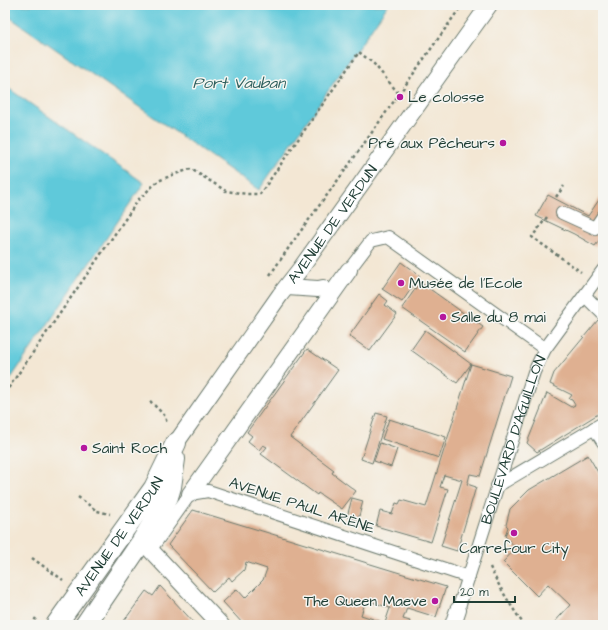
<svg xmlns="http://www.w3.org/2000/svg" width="608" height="630" font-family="'Architects Daughter',sans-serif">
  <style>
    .water { fill: #5fc9da; stroke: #3f8387 }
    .building { fill: #dfb091; fill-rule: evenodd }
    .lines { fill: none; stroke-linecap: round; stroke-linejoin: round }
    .pedestrian-casing { stroke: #69786c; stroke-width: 14 }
    .minor-casing { stroke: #69786c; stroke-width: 18 }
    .tertiary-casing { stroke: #69786c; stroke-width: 22 }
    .path { stroke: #69786c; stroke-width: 2.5; stroke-dasharray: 3 3; stroke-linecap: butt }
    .pedestrian { stroke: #fff; stroke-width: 12 }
    .minor { stroke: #fff; stroke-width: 16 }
    .tertiary { stroke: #fff; stroke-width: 20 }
    .poi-dot { fill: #b5179e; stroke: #f6f6f2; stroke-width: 1.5 }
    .labels { text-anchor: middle; stroke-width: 3; stroke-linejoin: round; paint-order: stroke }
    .poi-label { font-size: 15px; fill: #1f3d34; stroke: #f6f6f2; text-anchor: start }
    .street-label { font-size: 15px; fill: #1f3d34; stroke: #f6f6f2 }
    .water-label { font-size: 16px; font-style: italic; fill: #2f605e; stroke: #f6f6f2 }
  </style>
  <rect width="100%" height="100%" fill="#f6f6f2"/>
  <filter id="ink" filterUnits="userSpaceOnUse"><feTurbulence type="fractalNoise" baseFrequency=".025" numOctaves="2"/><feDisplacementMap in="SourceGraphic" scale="8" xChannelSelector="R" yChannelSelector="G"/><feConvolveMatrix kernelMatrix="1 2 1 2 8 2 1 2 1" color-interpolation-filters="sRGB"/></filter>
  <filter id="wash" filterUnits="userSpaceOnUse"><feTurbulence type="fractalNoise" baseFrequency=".012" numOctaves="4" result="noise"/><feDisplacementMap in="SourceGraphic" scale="16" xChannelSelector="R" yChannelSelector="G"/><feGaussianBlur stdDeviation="0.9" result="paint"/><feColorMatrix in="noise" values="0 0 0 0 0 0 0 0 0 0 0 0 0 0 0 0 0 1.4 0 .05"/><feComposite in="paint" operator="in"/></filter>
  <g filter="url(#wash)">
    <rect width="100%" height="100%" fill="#f3e7d4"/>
    <path class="water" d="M 5,5 L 388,5 L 259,190 L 5,14 Z
      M 5,86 L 144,183 L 5,387 Z"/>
    <g id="blocks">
      <path class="building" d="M 603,194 L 603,235 L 595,246 L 574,234 L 536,216 L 548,195 L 588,216 Z
        M 401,262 L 420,276 L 402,302 L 382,289 Z
        M 420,282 L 483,327 L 465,352 L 402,308 Z
        M 379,294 L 388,301 L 385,305 L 397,314 L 370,351 L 349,336 Z
        M 598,320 L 603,324 L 601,325 L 603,326 L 603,411 L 537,452 L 527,443 L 547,393 L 571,407 L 575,405 L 572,400 L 569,399 L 572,395 L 550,384 L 554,373 Z
        M 425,330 L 471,364 L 457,383 L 411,350 Z
        M 307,349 L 338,370 L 290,437 L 334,470 L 332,473 L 356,491 L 342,509 L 318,493 L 317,495 L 261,454 L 267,447 L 263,445 L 259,450 L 248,441 L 252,436 L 247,432 Z
        M 471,364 L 511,376 L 480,476 L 470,474 L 468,482 L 467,484 L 476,487 L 457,551 L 441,546 L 462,480 L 444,475 L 440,487 L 448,489 L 431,542 L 376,526 L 380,511 L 392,514 L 396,503 L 399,504 L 401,500 L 426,507 Z
        M 376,413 L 387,416 L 372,463 L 361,459 Z
        M 389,419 L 446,437 L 439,458 L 382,439 Z
        M 380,443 L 397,449 L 391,467 L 374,461 Z
        M 588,455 L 603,481 L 603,625 L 552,625 L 570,605 L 548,584 L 537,596 L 503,562 L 516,548 L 505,536 L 508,527 L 506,525 L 510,509 L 529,490 Z
        M 352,498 L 363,501 L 358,520 L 347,517 Z
        M 193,510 L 446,587 L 436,617 L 407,608 L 403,619 L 410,621 L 408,625 L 335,625 L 330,622 L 327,625 L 244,625 L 223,602 L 237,589 L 245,598 L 263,580 L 267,569 L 246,562 L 244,570 L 232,581 L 229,577 L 213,592 L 168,545 ZM 366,600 L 390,608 L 385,623 L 361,615 Z
        M 160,586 L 196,625 L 121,625 L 146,591 L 153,596 Z"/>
    </g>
  </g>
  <g filter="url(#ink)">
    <use href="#blocks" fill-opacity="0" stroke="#69786c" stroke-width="1"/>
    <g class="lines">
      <defs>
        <g id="pedestrian">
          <path d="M 562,213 L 595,228 L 603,216"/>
          <path d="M 349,270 L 371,241 L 388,237 L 545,349"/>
          <path d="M 585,296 L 603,314"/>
          <path d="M 594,428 L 603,442"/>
          <path d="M 497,486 L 603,423"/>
          <path d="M 151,549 L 190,494 L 208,491 L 469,577"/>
          <path id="s1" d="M 458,610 L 534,372 L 545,349 L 603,270"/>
        </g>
        <g id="minor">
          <path d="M 287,287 L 318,289 L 323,288"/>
          <path id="s2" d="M 176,443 L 280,295 L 301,268 L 489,5"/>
          <path d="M 190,494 L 349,270"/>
          <path d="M 142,541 L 221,625"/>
          <path d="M 453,625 L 458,610"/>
        </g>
        <g id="tertiary">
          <path id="s3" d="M 56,625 L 154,488 L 176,443"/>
          <path d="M 85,625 L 142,541 L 162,508 L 168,497 L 171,487 L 175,459"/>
        </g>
      </defs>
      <use href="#pedestrian" class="pedestrian-casing"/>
      <use href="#minor" class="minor-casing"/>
      <use href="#tertiary" class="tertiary-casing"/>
      <path class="path" d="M 556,197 L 564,186
        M 547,217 L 532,237 L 581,272
        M 270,275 L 292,243 L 346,169 L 462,5
        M 5,393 L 139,199 L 158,181 L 175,174 L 191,169 L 226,191 L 247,194 L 260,194 L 359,52 L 374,64 L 399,94
        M 150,401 L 165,416 L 167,424
        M 78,497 L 97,511 L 110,514
        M 32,558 L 63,580
        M 490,567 C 499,587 511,606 524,625
        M 31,625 L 36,618"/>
      <use href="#pedestrian" class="pedestrian"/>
      <use href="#minor" class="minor"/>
      <use href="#tertiary" class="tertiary"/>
    </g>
  </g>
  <g class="poi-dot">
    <circle cx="400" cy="97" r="4"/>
    <circle cx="503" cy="143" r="4"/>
    <circle cx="401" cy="283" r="4"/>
    <circle cx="443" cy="317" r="4"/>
    <circle cx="84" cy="448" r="4"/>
    <circle cx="514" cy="533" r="4"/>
    <circle cx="435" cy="601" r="4"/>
  </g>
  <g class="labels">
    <g class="poi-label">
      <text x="408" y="102">Le colosse</text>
      <text x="495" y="148" text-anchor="end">Pré aux Pêcheurs</text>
      <text x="409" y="288">Musée de l'Ecole</text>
      <text x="451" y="322">Salle du 8 mai</text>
      <text x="92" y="453">Saint Roch</text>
      <text x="514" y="553" text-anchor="middle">Carrefour City</text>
      <text x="427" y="606" text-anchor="end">The Queen Maeve</text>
    </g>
    <g class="street-label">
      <text dy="5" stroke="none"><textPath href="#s2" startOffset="269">AVENUE DE VERDUN</textPath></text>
      <text dy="5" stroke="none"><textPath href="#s1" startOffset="179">BOULEVARD D'AGUILLON</textPath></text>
      <text transform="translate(302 505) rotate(18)" y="5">AVENUE PAUL ARÈNE</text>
      <text dy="5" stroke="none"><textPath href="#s3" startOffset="109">AVENUE DE VERDUN</textPath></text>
    </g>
    <g class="water-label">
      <text x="239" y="88">Port Vauban</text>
    </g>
  </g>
  <rect width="608" height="630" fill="none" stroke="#f6f6f2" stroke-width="20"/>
  <path d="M454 596v6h61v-6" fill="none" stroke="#1f3d34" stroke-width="2"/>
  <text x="460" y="596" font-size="12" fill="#1f3d34" stroke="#f6f6f2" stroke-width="3" paint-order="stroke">20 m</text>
</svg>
